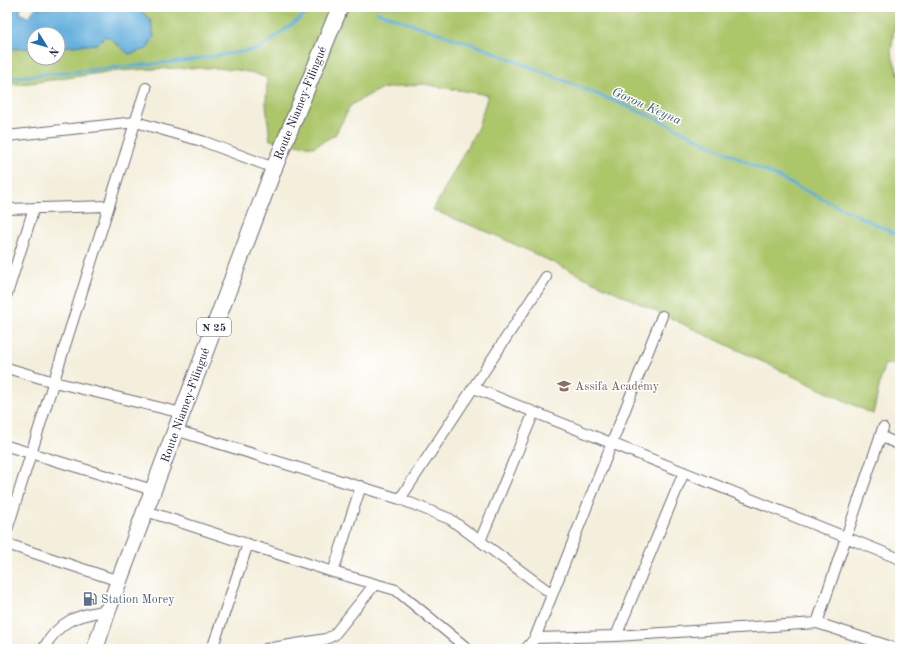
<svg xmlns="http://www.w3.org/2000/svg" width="907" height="656" font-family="'Old Standard TT',serif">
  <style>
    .green { fill: #acc66b; stroke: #677453 }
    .water { fill: #64afdc; stroke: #43688c }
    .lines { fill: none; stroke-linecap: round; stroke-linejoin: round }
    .stream { stroke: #64afdc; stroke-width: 3 }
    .minor-casing { stroke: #6c6a73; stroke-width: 12 }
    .primary-casing { stroke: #6c6a73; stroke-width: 18 }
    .minor { stroke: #fff; stroke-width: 10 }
    .primary { stroke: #fff; stroke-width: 16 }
    .labels { text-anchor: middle; stroke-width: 3; stroke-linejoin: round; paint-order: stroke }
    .shield { fill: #fff; stroke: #646476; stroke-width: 1 }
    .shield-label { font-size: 11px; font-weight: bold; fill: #22223b }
    .street-label { font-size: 12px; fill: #22223b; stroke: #fff }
    .education-label { font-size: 12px; fill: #785e54; stroke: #fff; text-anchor: start }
    .service-label { font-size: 12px; fill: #4e5e75; stroke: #fff; text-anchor: start }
    .water-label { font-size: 13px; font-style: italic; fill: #3c5a7b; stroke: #fff }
  </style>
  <rect width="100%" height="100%" fill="#fff"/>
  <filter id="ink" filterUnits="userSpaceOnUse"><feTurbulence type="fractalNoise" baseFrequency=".025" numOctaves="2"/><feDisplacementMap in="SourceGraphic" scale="8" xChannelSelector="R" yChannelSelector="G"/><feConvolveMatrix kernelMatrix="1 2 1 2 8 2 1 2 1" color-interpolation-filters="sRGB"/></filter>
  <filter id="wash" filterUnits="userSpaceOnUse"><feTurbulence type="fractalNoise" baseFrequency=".012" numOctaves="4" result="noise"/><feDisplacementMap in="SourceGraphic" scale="16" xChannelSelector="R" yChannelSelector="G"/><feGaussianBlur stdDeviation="0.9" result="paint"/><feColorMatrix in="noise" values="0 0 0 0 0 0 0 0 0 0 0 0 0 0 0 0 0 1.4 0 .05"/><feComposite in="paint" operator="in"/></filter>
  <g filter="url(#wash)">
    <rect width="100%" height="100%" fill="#f4efdc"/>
    <path class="green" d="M 138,7 L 891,7 L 896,16 L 891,52 L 900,78 L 900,363 L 884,365 L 873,414 L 495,235 L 433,210 L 478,127 L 488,95 L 423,84 L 380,89 L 351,105 L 335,135 L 313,147 L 270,140 L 266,104 L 267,78 C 241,67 214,68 186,68 C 158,69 129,69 101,73 C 69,77 39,83 7,85 L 7,49 L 34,48 L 34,58 L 58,58 L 58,47 L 97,44 L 105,36 L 110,37 L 118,46 L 154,37 L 151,21 Z"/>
    <path class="water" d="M 7,7 L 21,7 L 20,13 L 29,18 L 37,8 L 138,7 L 151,21 L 154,37 L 147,49 L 129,54 C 122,49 112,37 105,36 L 97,44 L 58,47 L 58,34 L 34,34 L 34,48 L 7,49 Z"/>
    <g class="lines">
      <path class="stream" d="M 377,12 L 486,49 L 653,117 L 900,236
        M 29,18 L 37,7
        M 7,78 L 183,61 L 259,49 L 315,7"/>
    </g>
  </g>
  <g filter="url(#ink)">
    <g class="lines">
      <defs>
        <path id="minor" d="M 7,136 L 136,122 L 205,142 L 274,168
          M 7,209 L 109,206
          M 7,294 L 34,208
          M 7,368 L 54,382 L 182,413
          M 474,388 L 900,559
          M 175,430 L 400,499 L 450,519 L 552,594
          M 880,436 L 900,445
          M 7,446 L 153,490
          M 400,499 L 546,277
          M 146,511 L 333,572 L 396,590 L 468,649
          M 7,530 L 146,88
          M 480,541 L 534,412
          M 7,544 L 119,581
          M 333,572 L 361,486
          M 817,623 L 883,428
          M 616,636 L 684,472
          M 535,638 L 662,316
          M 43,649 C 61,619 75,616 108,610
          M 212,649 L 248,544
          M 266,649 L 326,639 L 334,635 L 375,584
          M 526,649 L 535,638 L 616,636 L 817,623 L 898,649"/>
        <path id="primary" d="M 95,649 L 108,610 L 274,168 L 340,7"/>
      </defs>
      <use href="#minor" class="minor-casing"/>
      <use href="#primary" class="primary-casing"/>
      <use href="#minor" class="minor"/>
      <use href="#primary" class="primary"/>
    </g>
  </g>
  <defs>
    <symbol id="school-bare" viewBox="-9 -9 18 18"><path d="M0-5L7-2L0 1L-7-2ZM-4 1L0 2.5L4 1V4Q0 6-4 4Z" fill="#8d6e63" stroke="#fff" stroke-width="2.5" paint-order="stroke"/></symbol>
    <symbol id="fuel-bare" viewBox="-9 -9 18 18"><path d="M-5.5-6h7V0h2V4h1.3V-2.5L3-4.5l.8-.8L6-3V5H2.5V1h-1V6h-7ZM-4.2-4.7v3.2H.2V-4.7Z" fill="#5c6f8a" stroke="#fff" stroke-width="2.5" paint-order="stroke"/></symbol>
  </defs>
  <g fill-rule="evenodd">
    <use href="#school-bare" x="554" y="376" width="20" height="20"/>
    <use href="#fuel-bare" x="80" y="589" width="20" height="20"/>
  </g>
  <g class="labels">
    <rect class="shield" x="197" y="318" width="34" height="18" rx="3"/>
    <g class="shield-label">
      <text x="214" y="331">N 25</text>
    </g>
    <g class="street-label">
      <text transform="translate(300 103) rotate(-68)" y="4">Route Niamey-Filingué</text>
      <text transform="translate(185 405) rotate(-70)" y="4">Route Niamey-Filingué</text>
    </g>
    <g class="education-label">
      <text x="575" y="390">Assifa Académy</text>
    </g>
    <g class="service-label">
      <text x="101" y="603">Station Morey</text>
    </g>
    <g class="water-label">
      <text transform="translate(647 105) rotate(24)" y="5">Gorou Keyna</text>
    </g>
  </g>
  <rect width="907" height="656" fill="none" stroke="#fff" stroke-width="24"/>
  <g transform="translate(46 46) rotate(127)"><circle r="19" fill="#ffffff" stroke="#a7a7b1"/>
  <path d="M0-3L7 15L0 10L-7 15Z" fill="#1f6fb2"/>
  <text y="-6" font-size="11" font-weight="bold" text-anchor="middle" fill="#22223b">N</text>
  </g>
</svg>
